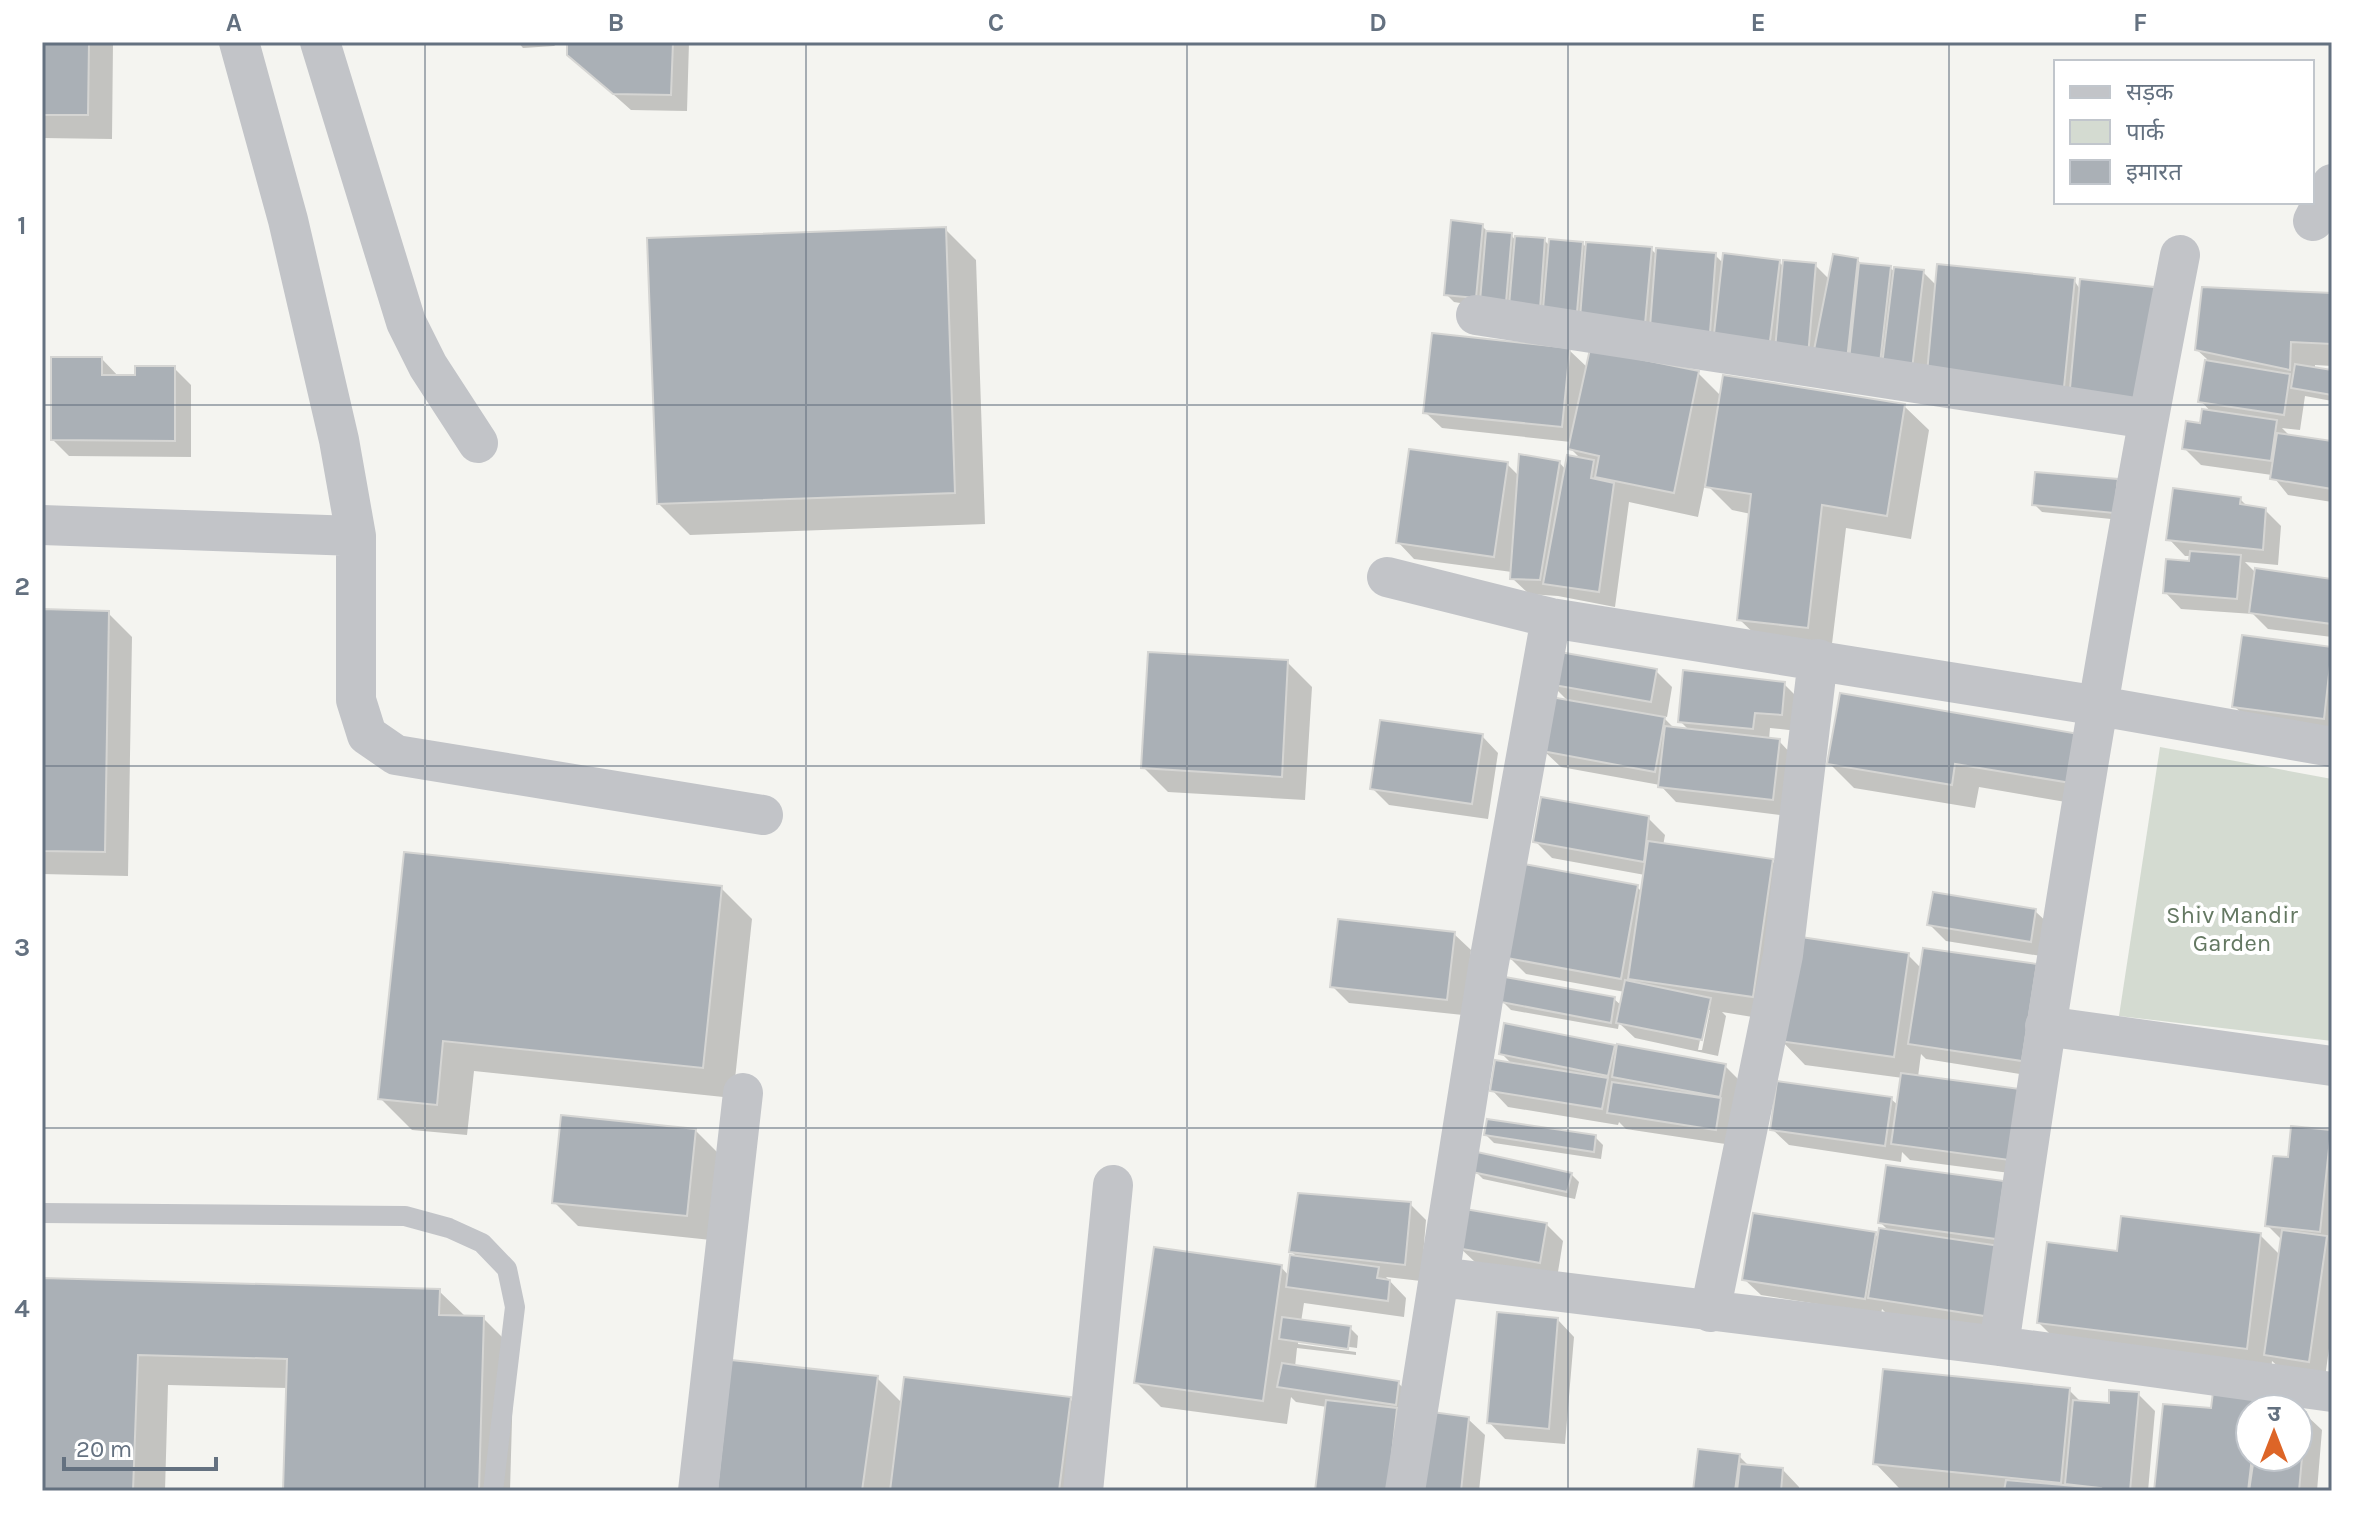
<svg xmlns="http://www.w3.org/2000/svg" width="2374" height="1533" font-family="Karla,'Noto Sans Devanagari',sans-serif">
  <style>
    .green { fill: #d4dbd1 }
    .shadow { fill: #0003; fill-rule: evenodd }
    .building { fill: #aab0b6; stroke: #d5d5d3; stroke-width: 2 }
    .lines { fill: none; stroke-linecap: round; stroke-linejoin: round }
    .lane { stroke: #c2c4c8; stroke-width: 20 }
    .street { stroke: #c2c4c8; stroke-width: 40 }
    .grid { fill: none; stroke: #647180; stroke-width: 2; stroke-opacity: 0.55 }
    .labels { text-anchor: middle; stroke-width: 8; stroke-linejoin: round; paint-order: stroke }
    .park-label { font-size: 24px; fill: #647862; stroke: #fff }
    .neatline { fill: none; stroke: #647180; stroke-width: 3 }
    .grid-label { font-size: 26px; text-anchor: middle; font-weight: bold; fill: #647180 }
  </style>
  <rect width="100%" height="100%" fill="#f4f4f0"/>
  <path class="green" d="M 2160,747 L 2332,779 L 2332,1041 L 2119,1016 Z"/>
  <path class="shadow" d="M 42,42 L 113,42 L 112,139 L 42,138 Z
    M 518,42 L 559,42 L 554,46 L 523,48 Z
    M 569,42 L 689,42 L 687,111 L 631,110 L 569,55 Z
    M 1482,226 L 1490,234 L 1511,235 L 1516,241 L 1544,240 L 1550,246 L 1583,244 L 1587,248 L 1651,249 L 1658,256 L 1715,255 L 1724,264 L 1779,262 L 1784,267 L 1815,265 L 1830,280 L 1857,259 L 1862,265 L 1890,268 L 1895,272 L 1923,272 L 1937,286 L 2074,280 L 2160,416 L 1454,302 L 1446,294 Z
    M 945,229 L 976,260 L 985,524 L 690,535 L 659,504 Z
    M 2332,295 L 2332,366 L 2315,365 L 2315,369 L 2332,372 L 2332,401 L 2305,396 L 2300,430 L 2282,428 L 2291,437 L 2332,443 L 2332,502 L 2288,495 L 2272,475 L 2201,465 L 2184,448 L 2212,413 L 2201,401 L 2207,359 L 2197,350 Z
    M 1569,350 L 1588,368 L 1698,373 L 1722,397 L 1904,406 L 1929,430 L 1911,539 L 1846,528 L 1831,652 L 1764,643 L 1739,619 L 1751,514 L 1732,510 L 1705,483 L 1698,517 L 1629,502 L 1615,607 L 1558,596 L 1529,594 L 1512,578 L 1512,572 L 1414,559 L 1398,542 L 1507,464 L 1520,477 L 1559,462 L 1566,470 L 1581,459 L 1570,448 L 1571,442 L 1442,428 L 1425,412 Z
    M 102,359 L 119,377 L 174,368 L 191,385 L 191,457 L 69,456 L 53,440 Z
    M 2125,489 L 2121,520 L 2042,512 L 2034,504 Z
    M 2240,499 L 2249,508 L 2265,510 L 2281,526 L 2278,565 L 2245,562 L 2256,573 L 2332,581 L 2332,637 L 2268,629 L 2253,614 L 2181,609 L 2165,592 L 2191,563 L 2191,556 L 2185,556 L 2169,539 Z
    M 42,611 L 108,613 L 132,637 L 128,876 L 42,874 Z
    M 2244,637 L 2332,649 L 2332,734 L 2251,722 L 2234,706 Z
    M 1287,662 L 1312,687 L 1305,800 L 1168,792 L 1143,767 Z
    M 1656,671 L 1672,687 L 1667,717 L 1662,716 L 1675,729 L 1690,731 L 1680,721 L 1784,684 L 1801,701 L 1798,731 L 1770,728 L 1769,740 L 1779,741 L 1795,758 L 1788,816 L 1676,802 L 1660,785 L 1561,767 L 1544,751 L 1569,702 L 1550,683 Z
    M 2078,735 L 2095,807 L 1979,787 L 1975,808 L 1854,788 L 1829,763 Z
    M 1482,736 L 1498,753 L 1488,819 L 1389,805 L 1372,788 Z
    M 1648,818 L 1665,835 L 1663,846 L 1772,861 L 1796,885 L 1777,1021 L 1722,1012 L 1726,1016 L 1718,1056 L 1635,1038 L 1619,1023 L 1618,1029 L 1511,1010 L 1503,1002 L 1614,999 L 1622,1006 L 1625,992 L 1526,974 L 1509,957 L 1637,887 L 1643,893 L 1645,875 L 1552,858 L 1536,842 ZM 1706,1010 L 1710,1010 L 1702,1050 L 1698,1050 Z
    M 406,855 L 721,888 L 752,919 L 733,1098 L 474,1071 L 467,1135 L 412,1130 L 380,1098 Z
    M 2035,911 L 2052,927 L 2047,957 L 1946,941 L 1929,924 Z
    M 1454,934 L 1471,950 L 1463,1015 L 1349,1003 L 1332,986 Z
    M 1924,950 L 2038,1077 L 1926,1059 L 1921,1054 L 1918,1077 L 2025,1175 L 1910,1160 L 1902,1152 L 1901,1162 L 1789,1145 L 1772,1129 L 1891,1099 L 1899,1106 L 1903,1078 L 1805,1065 L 1781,1040 L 1908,955 L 1921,968 Z
    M 1614,1047 L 1618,1051 L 1725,1066 L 1741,1082 L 1732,1145 L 1626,1129 L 1619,1122 L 1618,1125 L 1508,1107 L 1492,1090 L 1513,1065 L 1501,1053 Z
    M 696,1131 L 720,1155 L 711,1240 L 578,1226 L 554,1202 Z
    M 2330,1132 L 2332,1326 L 2325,1378 L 2283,1371 L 2272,1361 L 2271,1373 L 2063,1347 L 2039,1323 L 2119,1253 L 2260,1235 L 2280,1255 L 2283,1241 L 2267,1225 L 2289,1160 Z
    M 1486,1135 L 1595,1137 L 1603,1145 L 1601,1159 L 1494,1143 Z
    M 1475,1171 L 1571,1174 L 1579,1182 L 1575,1199 L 1483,1179 Z
    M 2003,1183 L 2007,1333 L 1887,1314 L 1882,1309 L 1881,1314 L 1761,1295 L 1744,1279 L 1875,1234 L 1879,1239 L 1890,1232 L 1880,1222 Z
    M 1410,1204 L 1426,1220 L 1421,1281 L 1386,1277 L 1406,1298 L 1404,1317 L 1304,1303 L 1301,1322 L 1350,1328 L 1358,1336 L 1357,1348 L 1298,1340 L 1298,1344 L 1356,1352 L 1356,1355 L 1297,1348 L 1295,1367 L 1398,1383 L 1415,1399 L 1398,1422 L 1317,1491 L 1327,1407 L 1296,1402 L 1291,1397 L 1287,1424 L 1161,1407 L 1136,1382 L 1281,1267 L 1289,1276 L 1298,1258 L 1291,1251 Z
    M 1547,1225 L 1563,1241 L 1557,1278 L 1476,1263 L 1459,1247 Z
    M 42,1280 L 439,1291 L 466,1317 L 483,1318 L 514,1349 L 510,1491 L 285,1491 L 288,1388 L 168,1385 L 165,1491 L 42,1491 Z
    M 1558,1320 L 1574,1337 L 1565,1444 L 1505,1439 L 1489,1422 Z
    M 877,1378 L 902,1403 L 1070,1399 L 1094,1424 L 1086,1491 L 719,1489 Z
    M 2069,1390 L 2082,1403 L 2110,1406 L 2138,1394 L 2155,1411 L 2148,1491 L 1932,1491 L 1899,1488 L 1875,1463 Z
    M 2258,1399 L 2268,1409 L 2250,1409 L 2250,1457 L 2298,1457 L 2298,1413 L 2305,1414 L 2322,1430 L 2317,1491 L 2156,1491 L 2213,1411 Z
    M 1468,1419 L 1485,1435 L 1479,1491 L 1417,1491 Z
    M 1739,1456 L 1750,1467 L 1783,1470 L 1799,1487 L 1799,1491 L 1695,1491 Z"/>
  <path class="building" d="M 42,42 L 89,42 L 88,115 L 42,115 Z
    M 567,42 L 673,42 L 671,95 L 613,94 L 567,55 Z
    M 1451,220 L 1483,224 L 1476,298 L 1444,295 Z
    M 946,227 L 955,493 L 657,504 L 647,238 Z
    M 1486,231 L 1512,233 L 1506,302 L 1480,301 Z
    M 1515,236 L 1545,238 L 1540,309 L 1509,306 Z
    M 1549,239 L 1583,242 L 1577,312 L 1543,309 Z
    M 1586,242 L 1652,247 L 1645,324 L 1580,318 Z
    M 1656,248 L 1716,253 L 1710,333 L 1650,327 Z
    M 1723,253 L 1780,260 L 1769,349 L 1713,343 Z
    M 1833,254 L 1858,258 L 1847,360 L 1813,355 Z
    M 1783,260 L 1816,263 L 1808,356 L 1775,350 Z
    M 1859,263 L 1891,266 L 1880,363 L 1849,360 Z
    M 1937,264 L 2075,278 L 2063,397 L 1926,384 Z
    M 1894,267 L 1924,270 L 1912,369 L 1882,365 Z
    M 2080,279 L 2163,288 L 2144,401 L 2069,399 Z
    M 2202,287 L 2332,293 L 2332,344 L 2291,342 L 2290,370 L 2195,350 Z
    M 1432,333 L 1570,348 L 1562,427 L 1423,413 Z
    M 1590,349 L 1699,371 L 1674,493 L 1595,477 L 1599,456 L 1568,449 Z
    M 51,357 L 102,357 L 102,375 L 135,375 L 135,366 L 175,366 L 175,441 L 51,440 Z
    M 2205,360 L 2290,374 L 2284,415 L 2198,402 Z
    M 2295,364 L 2332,370 L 2332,395 L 2291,388 Z
    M 1723,375 L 1905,404 L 1887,516 L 1822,505 L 1808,628 L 1737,620 L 1751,494 L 1705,487 Z
    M 2202,409 L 2277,420 L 2271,461 L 2182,449 L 2186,421 L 2200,423 Z
    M 2277,433 L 2332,441 L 2332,489 L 2270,479 Z
    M 1409,449 L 1508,462 L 1494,557 L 1396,543 Z
    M 1519,454 L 1560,461 L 1540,580 L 1510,579 Z
    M 1567,455 L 1594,460 L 1591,478 L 1614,483 L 1599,592 L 1543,584 Z
    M 2035,472 L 2118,479 L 2114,513 L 2032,505 Z
    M 2173,488 L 2241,497 L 2240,504 L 2266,508 L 2263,550 L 2166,540 Z
    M 2190,551 L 2241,555 L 2237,599 L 2163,593 L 2166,559 L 2189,561 Z
    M 2255,568 L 2332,579 L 2332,624 L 2249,613 Z
    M 42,609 L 109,611 L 105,852 L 42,851 Z
    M 2242,635 L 2332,647 L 2324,719 L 2232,707 Z
    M 1554,651 L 1657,669 L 1651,702 L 1548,684 Z
    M 1148,652 L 1288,660 L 1282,777 L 1141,768 Z
    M 1683,670 L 1785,682 L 1782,715 L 1755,713 L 1753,729 L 1678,722 Z
    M 1840,693 L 2079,734 L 2071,783 L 1955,764 L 1952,785 L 1827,764 Z
    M 1551,697 L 1665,717 L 1655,772 L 1542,751 Z
    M 1380,720 L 1483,734 L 1472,804 L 1370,789 Z
    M 1665,726 L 1780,739 L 1773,800 L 1658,787 Z
    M 1541,797 L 1649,816 L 1644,862 L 1533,842 Z
    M 1648,841 L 1773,859 L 1753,997 L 1628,979 Z
    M 404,852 L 722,886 L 703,1068 L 443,1041 L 437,1105 L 378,1099 Z
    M 1524,864 L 1638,885 L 1621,979 L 1507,958 Z
    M 1933,892 L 2036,909 L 2031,942 L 1927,925 Z
    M 1338,919 L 1455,932 L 1447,1000 L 1330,987 Z
    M 1794,936 L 1909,953 L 1894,1057 L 1779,1041 Z
    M 1923,948 L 2037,964 L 2022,1061 L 1908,1044 Z
    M 1505,977 L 1615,997 L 1611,1023 L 1501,1002 Z
    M 1625,980 L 1711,998 L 1702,1040 L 1616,1023 Z
    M 1504,1023 L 1615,1045 L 1608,1076 L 1499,1054 Z
    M 1617,1044 L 1726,1064 L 1720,1097 L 1612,1077 Z
    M 1495,1060 L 1608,1078 L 1602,1109 L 1490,1091 Z
    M 1901,1073 L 2020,1089 L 2009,1160 L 1891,1144 Z
    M 1777,1081 L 1892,1097 L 1885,1146 L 1770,1130 Z
    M 1612,1082 L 1721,1098 L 1716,1130 L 1607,1113 Z
    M 561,1115 L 696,1129 L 687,1216 L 552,1203 Z
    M 1487,1119 L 1596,1135 L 1594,1152 L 1484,1135 Z
    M 2291,1126 L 2331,1130 L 2320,1232 L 2265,1226 L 2273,1156 L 2288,1157 Z
    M 1477,1152 L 1572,1173 L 1567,1192 L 1472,1172 Z
    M 1886,1165 L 2004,1181 L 1996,1239 L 1878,1223 Z
    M 1298,1193 L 1411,1202 L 1405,1265 L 1289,1252 Z
    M 1465,1209 L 1547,1223 L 1540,1263 L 1457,1248 Z
    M 1753,1213 L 1876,1232 L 1865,1299 L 1742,1280 Z
    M 2121,1216 L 2261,1233 L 2247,1349 L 2037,1323 L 2047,1242 L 2117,1251 Z
    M 1879,1228 L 2000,1246 L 1991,1317 L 1868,1298 Z
    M 2282,1230 L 2327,1236 L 2309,1362 L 2264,1355 Z
    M 1154,1247 L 1282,1265 L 1263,1401 L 1134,1383 Z
    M 1290,1255 L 1379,1267 L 1377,1278 L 1390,1280 L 1388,1301 L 1286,1287 Z
    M 42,1278 L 440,1289 L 439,1315 L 484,1316 L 479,1491 L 283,1491 L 287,1359 L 138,1355 L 133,1491 L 42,1491 Z
    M 1497,1312 L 1558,1318 L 1549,1429 L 1487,1423 Z
    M 1282,1317 L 1351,1326 L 1348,1349 L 1279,1339 Z
    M 731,1360 L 878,1376 L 862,1491 L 717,1490 Z
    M 1282,1363 L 1399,1381 L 1396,1405 L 1277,1387 Z
    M 1883,1369 L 2070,1388 L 2061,1483 L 1873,1464 Z
    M 904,1377 L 1071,1397 L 1059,1491 L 890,1491 Z
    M 2109,1390 L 2139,1392 L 2130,1491 L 2100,1491 L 2101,1488 L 2065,1484 L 2073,1400 L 2109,1403 Z
    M 2213,1392 L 2259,1397 L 2258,1409 L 2250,1409 L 2252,1457 L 2248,1491 L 2154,1491 L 2163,1404 L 2211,1408 Z
    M 1326,1400 L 1397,1408 L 1388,1491 L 1315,1491 Z
    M 1425,1411 L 1469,1417 L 1461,1491 L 1415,1491 Z
    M 2298,1411 L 2306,1412 L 2299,1491 L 2249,1491 L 2254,1457 L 2298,1457 Z
    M 1698,1449 L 1740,1454 L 1735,1491 L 1693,1491 Z
    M 1740,1464 L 1783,1468 L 1781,1491 L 1737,1491 Z
    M 2006,1480 L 2098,1488 L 2098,1491 L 2004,1491 Z"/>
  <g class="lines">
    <path class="lane" d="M 42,1213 L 405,1216 L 449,1228 L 482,1243 L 507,1269 L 515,1307 L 493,1491"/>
    <path class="street" d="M 239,42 L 288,220 L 339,440 L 356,536 L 356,700 L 367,735 L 396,755 L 763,815
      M 320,42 L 406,322 L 428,366 L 478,443
      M 2313,221 L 2332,184
      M 1476,315 L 2148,419
      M 42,525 L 356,536
      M 1387,577 L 1551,618 L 2099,706 L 2332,747
      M 2045,1026 L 2332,1066
      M 1440,1277 L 1999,1346 L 2332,1392
      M 1710,1312 L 1783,955 L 1818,659
      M 1999,1346 C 2051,981 2109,617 2180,255
      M 698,1491 L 743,1093
      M 1083,1491 L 1113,1185
      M 1405,1491 L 1488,968 L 1551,618"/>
  </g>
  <path class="grid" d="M 425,42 L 425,1491M 806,42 L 806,1491M 1187,42 L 1187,1491M 1568,42 L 1568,1491M 1949,42 L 1949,1491M 42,405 L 2332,405M 42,766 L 2332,766M 42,1128 L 2332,1128"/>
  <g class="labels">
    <g class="park-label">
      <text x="2232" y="923">Shiv Mandir<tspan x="2232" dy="28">Garden</tspan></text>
    </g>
  </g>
  <rect width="2374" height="1533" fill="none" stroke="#ffffff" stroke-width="88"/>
  <rect x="2054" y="60" width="260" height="144" fill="#ffffff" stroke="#c1c6cc" stroke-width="2"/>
  <rect x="2070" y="86" width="40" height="12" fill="#c2c4c8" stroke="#c1c6cc" stroke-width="2"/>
  <text x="2126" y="100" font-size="24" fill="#647180">सड़क</text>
  <rect x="2070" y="120" width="40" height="24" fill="#d4dbd1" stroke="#c1c6cc" stroke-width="2"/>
  <text x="2126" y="140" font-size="24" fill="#647180">पार्क</text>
  <rect x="2070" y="160" width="40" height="24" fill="#aab0b6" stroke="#c1c6cc" stroke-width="2"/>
  <text x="2126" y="180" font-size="24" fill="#647180">इमारत</text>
  <g transform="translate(2274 1433)"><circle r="38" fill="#ffffff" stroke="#c1c6cc" stroke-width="2"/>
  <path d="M0-6L14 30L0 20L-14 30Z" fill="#dd6527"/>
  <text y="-12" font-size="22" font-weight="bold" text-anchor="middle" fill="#647180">उ</text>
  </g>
  <path d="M64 1457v12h152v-12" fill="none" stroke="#647180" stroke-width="4"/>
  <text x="76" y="1457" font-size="24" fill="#647180" stroke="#ffffff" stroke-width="6" paint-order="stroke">20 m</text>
  <rect x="44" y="44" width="2286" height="1445" class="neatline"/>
  <g class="grid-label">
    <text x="234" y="31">A</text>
    <text x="616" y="31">B</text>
    <text x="996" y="31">C</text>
    <text x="1378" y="31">D</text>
    <text x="1758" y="31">E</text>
    <text x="2140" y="31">F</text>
    <text x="22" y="234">1</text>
    <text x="22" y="595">2</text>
    <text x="22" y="956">3</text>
    <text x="22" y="1317">4</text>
  </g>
</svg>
